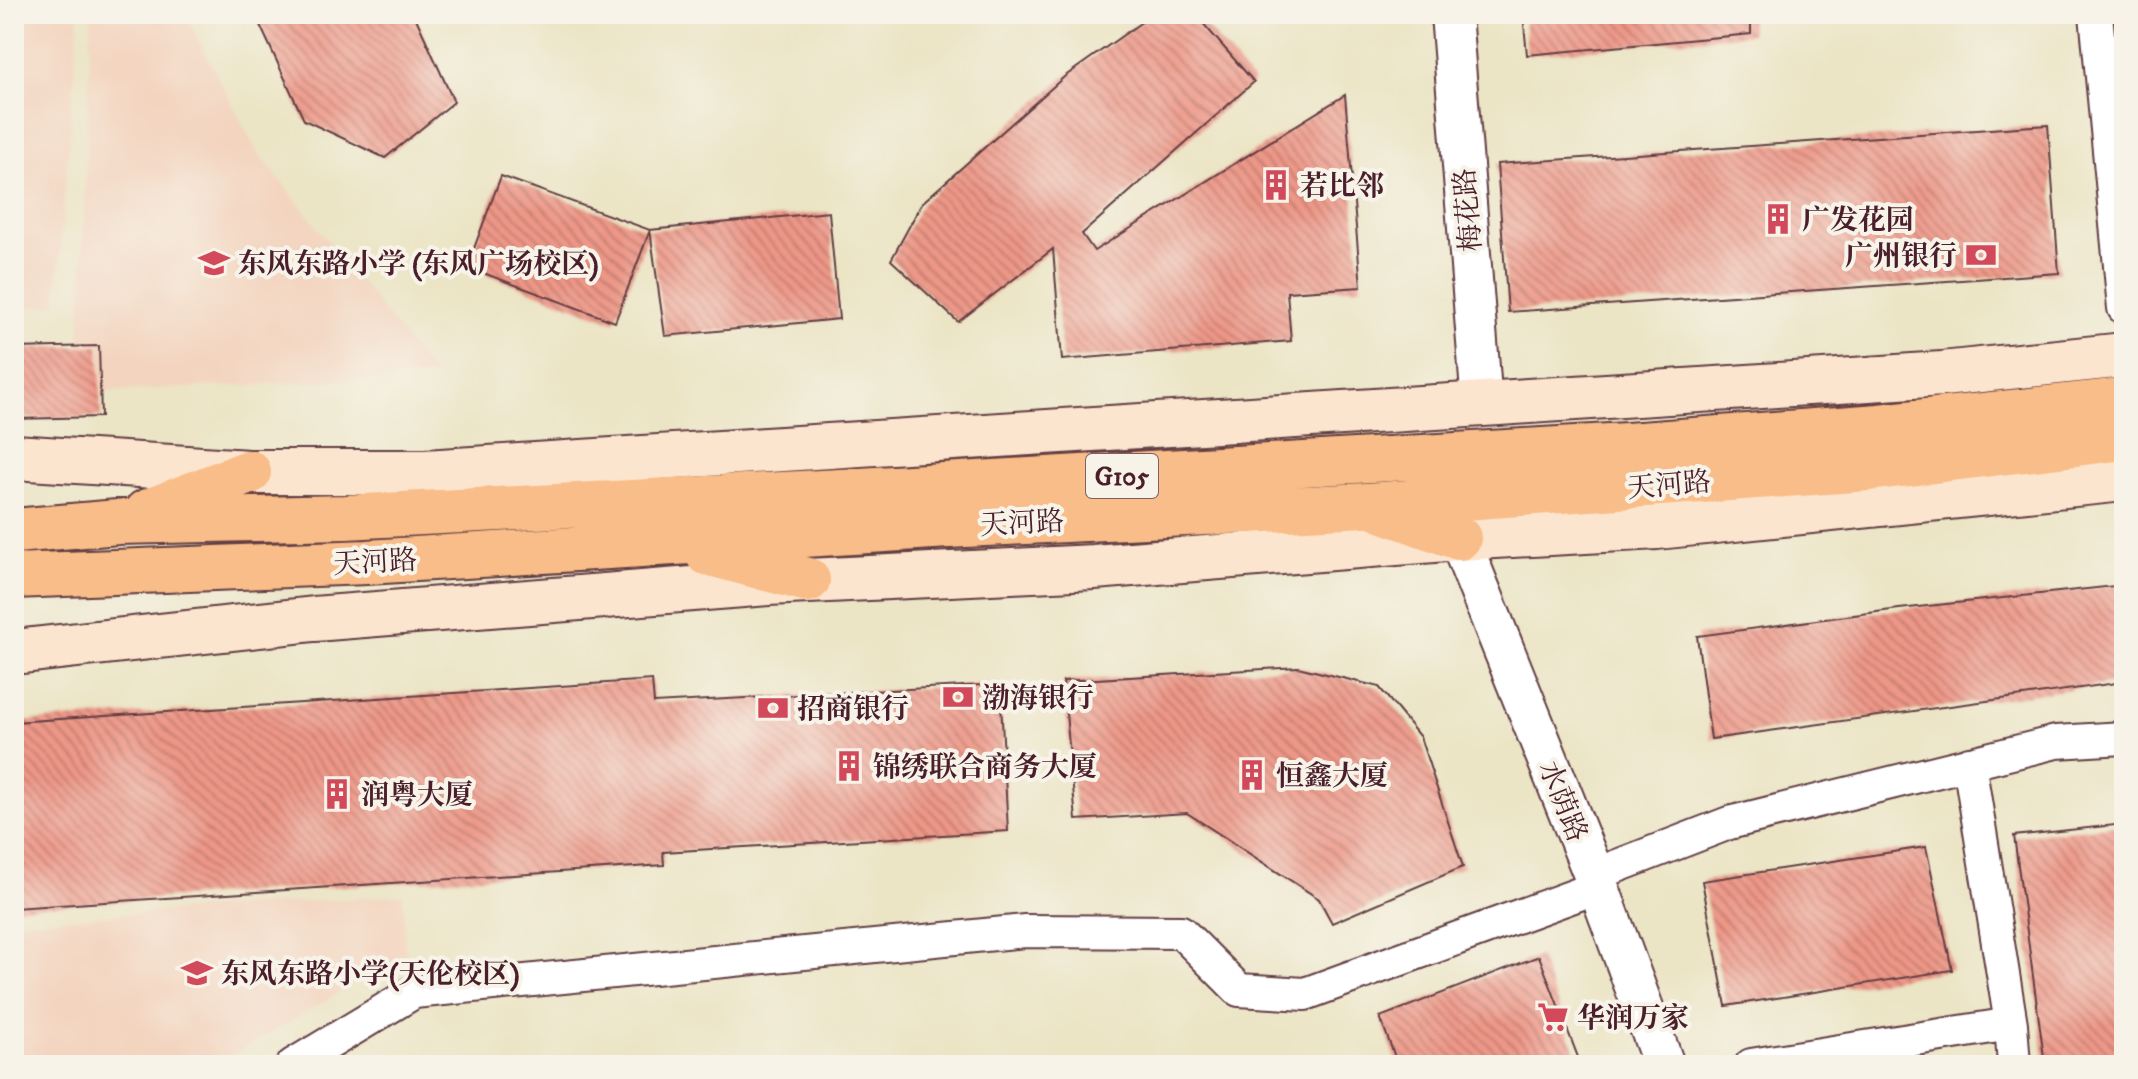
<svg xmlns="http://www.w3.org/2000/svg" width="2138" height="1079" font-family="'IM FELL DW Pica','Noto Serif SC',serif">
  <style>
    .built { fill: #f3d4bf }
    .building { fill: url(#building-back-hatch) }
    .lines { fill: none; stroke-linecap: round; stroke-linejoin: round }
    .minor-casing { stroke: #623d42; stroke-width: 36 }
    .tertiary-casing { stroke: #623d42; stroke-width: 44 }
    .secondary-casing { stroke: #623d42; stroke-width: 48 }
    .trunk-casing { stroke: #623d42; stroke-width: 48 }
    .minor { stroke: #fff; stroke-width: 32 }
    .tertiary { stroke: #fff; stroke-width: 40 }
    .secondary { stroke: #fce5cf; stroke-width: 44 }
    .trunk { stroke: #f8bd88; stroke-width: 44 }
    .labels { text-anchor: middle; stroke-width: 8; stroke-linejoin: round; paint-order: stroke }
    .shield { fill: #f7f3e8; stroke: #7e5f64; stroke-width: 2 }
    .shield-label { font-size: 26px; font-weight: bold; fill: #4a1f2b }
    .poi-label { font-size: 28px; font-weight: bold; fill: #4a1f2b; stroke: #f7f3e8; text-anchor: start }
    .street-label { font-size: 28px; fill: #4a1f2b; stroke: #f7f3e8 }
  </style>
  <defs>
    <pattern id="building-back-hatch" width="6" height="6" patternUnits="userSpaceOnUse" patternTransform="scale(2)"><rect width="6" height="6" fill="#ed9787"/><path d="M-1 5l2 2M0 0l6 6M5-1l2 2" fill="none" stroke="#c27b6f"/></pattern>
  </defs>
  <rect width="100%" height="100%" fill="#f7f3e8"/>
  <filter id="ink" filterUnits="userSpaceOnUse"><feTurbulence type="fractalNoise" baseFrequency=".0125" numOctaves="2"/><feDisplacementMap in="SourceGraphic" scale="16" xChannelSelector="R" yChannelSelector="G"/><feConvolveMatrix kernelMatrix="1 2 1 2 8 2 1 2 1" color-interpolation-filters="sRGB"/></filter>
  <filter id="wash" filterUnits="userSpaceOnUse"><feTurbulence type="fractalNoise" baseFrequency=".006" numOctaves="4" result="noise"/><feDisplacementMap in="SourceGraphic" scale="32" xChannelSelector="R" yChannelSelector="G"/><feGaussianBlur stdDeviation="1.8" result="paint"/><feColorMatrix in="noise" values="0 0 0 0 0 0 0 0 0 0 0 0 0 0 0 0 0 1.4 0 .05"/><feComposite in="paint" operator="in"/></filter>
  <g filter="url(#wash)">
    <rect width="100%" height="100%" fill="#ebe4c5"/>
    <path class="built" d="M 14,14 L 79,14 L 56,305 L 14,309 Z
      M 91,14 L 185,14 L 256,150 L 435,376 L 78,393 Z
      M 403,895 L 406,963 L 356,983 L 216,1065 L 14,1065 L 14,922 Z"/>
    <g id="blocks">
      <path class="building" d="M 255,14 L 414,14 L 454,102 L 385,158 L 304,120 Z
        M 1153,14 L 1195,14 L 1254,82 L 1082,234 L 1094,251 L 1345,95 L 1361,287 L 1287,292 L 1291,341 L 1062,360 L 1053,249 L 958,322 L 891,260 L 922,203 L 1064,77 Z
        M 1523,14 L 1751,14 L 1751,34 L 1527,55 Z
        M 2048,125 L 2059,273 L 1508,312 L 1497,164 Z
        M 501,176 L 650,230 L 615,322 L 467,267 Z
        M 829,212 L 839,319 L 665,336 L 650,230 Z
        M 99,346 L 101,417 L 14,419 L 14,348 Z
        M 2124,585 L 2124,682 L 1711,739 L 1697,636 L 1899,609 Z
        M 1298,667 L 1379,687 L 1420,737 L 1463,867 L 1332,923 L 1319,899 L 1187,813 L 1076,820 L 1063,681 Z
        M 652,680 L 654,703 L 1000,684 L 1008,831 L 663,852 L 664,865 L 14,908 L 14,722 Z
        M 2124,824 L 2124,1065 L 2045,1065 L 2014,836 Z
        M 1926,847 L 1952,970 L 1726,1006 L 1702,881 Z
        M 1539,956 L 1581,1065 L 1398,1065 L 1380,1017 Z"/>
    </g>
  </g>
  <g filter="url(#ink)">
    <use href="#blocks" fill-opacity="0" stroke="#623d42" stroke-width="2"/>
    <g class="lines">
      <defs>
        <path id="minor" d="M 2096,14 L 2124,308
          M 1969,763 L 2011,1024 L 2014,1065
          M 1594,875 L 1729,823 L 2056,742 L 2124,738
          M 293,1065 L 414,992 L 1025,931 L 1181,932 L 1239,990 L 1305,994 L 1598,887
          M 1751,1065 L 2011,1024"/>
        <path id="tertiary" d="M 1451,14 L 1482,405
          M 1459,538 L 1594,875 L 1664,1065"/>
        <path id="secondary" d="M 14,457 L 249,472 L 425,472 L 1824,382 L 1942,374 L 2124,355
          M 14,652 L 314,619 L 768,583 L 1094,567 L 1459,538 L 1657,527 L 2124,479"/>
        <path id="trunk" d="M 1384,511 L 1459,538
          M 146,512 L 249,472
          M 14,531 L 118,522 L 346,517 L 859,490 L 1627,445 L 1879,426 L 2124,400
          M 707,553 L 808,580
          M 14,576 L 367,562 L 965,525 L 1367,505 L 1868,469 L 2124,438"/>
      </defs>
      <use href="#minor" class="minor-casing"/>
      <use href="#tertiary" class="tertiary-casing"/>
      <use href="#secondary" class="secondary-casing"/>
      <use href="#trunk" class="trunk-casing"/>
      <use href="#minor" class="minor"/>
      <use href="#tertiary" class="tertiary"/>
      <use href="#secondary" class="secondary"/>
      <use href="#trunk" class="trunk"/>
    </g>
  </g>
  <defs>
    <symbol id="building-bare" viewBox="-9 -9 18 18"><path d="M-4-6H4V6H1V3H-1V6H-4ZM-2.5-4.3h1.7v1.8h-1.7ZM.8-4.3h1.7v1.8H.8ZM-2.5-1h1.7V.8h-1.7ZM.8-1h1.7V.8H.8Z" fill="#d1495b" stroke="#f7f3e8" stroke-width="2.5" paint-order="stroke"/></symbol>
    <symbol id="bank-bare" viewBox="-9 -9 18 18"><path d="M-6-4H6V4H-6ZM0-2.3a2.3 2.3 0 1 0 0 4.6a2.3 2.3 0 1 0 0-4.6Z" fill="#d1495b" stroke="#f7f3e8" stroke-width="2.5" paint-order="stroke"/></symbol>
    <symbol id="school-bare" viewBox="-9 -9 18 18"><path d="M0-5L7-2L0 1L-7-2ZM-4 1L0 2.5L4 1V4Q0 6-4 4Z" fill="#d1495b" stroke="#f7f3e8" stroke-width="2.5" paint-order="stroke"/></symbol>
    <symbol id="supermarket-bare" viewBox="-9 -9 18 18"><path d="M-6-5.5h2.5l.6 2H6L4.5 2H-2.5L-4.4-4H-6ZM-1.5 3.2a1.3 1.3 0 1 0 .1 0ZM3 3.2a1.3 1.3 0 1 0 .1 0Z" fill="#d1495b" stroke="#f7f3e8" stroke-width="2.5" paint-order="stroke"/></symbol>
  </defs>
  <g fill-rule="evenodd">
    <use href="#building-bare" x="1254" y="163" width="44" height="44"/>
    <use href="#building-bare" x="1756" y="197" width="44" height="44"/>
    <use href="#bank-bare" x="1959" y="233" width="44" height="44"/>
    <use href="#school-bare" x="192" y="241" width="44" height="44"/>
    <use href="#bank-bare" x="936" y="675" width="44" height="44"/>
    <use href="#bank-bare" x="751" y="686" width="44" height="44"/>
    <use href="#building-bare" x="827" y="744" width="44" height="44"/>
    <use href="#building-bare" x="1230" y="753" width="44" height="44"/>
    <use href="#building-bare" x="315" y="772" width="44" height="44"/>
    <use href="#school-bare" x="175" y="951" width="44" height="44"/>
    <use href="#supermarket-bare" x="1531" y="995" width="44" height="44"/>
  </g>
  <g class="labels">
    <rect class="shield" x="1086" y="454" width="72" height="44" rx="6"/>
    <g class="shield-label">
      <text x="1122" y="485">G105</text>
    </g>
    <g class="poi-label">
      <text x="1300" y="195">若比邻</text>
      <text x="1802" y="229">广发花园</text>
      <text x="1957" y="265" text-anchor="end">广州银行</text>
      <text x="238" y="273">东风东路小学 (东风广场校区)</text>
      <text x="982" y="707">渤海银行</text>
      <text x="797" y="718">招商银行</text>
      <text x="873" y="776">锦绣联合商务大厦</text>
      <text x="1276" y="785">恒鑫大厦</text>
      <text x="361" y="804">润粤大厦</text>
      <text x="221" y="983">东风东路小学(天伦校区)</text>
      <text x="1577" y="1027">华润万家</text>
    </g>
    <g class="street-label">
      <text transform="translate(1467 210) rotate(-95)" y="10">梅花路</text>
      <text transform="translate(1669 484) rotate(-5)" y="10">天河路</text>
      <text transform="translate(1022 522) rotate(-3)" y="10">天河路</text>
      <text transform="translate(375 561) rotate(-3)" y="10">天河路</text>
      <text transform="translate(1564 801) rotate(68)" y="10">水荫路</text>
    </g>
  </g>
  <rect width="2138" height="1079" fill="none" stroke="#f7f3e8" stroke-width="48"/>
</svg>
